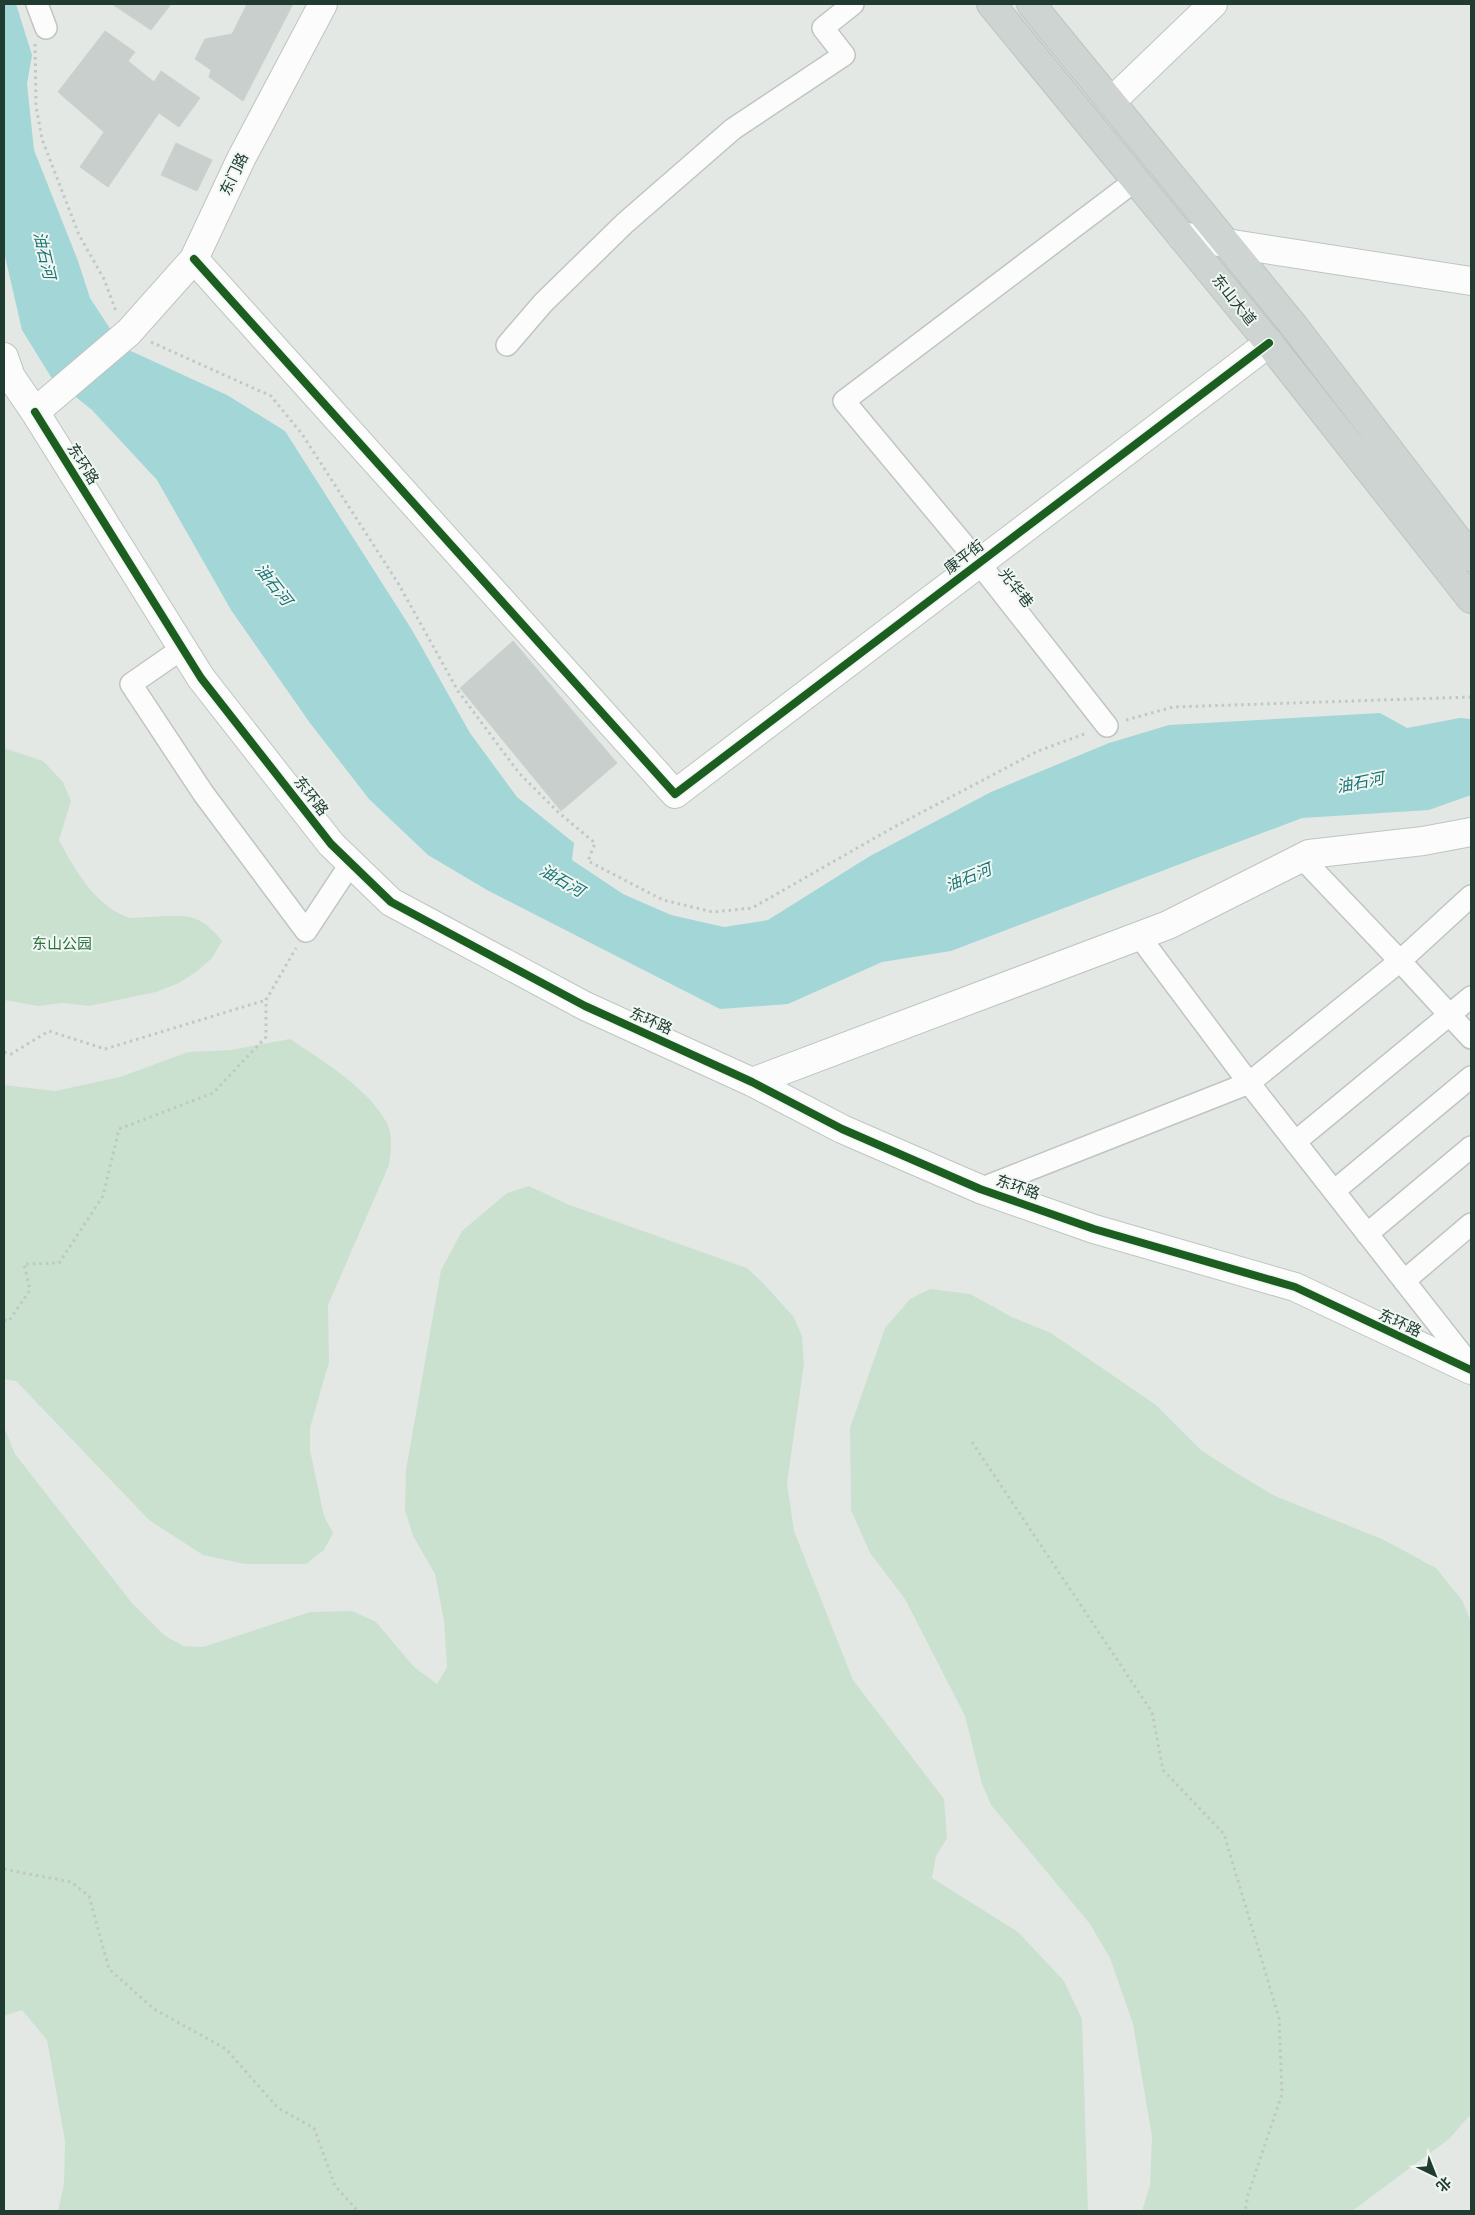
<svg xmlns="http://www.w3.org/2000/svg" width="1475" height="2215" font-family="Inter,'Noto Sans SC',sans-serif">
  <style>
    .green { fill: #cbe1cf }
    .water { fill: #a3d6d6 }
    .building { fill: #c9cfcc; stroke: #cbd1ce }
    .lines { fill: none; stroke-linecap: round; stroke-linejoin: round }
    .street-casing { stroke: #c0c5c2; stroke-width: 24 }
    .secondary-casing { stroke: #bec5c2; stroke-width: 30 }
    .primary-casing { stroke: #bbc5c0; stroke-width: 30 }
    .path { stroke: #c0c8c5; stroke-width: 3; stroke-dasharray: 2.5 4; stroke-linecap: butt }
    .street { stroke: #fbfcfb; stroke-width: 21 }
    .secondary { stroke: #fbfcfb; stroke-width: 28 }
    .primary { stroke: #cdd4d1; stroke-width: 28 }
    .cycleway-casing { stroke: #f0f7f3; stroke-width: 11 }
    .cycleway { stroke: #1b5e20; stroke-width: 8 }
    .labels { text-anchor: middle; stroke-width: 4; stroke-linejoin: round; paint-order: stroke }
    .street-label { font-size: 15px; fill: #203b30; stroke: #f0f7f3 }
    .park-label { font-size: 15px; fill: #2b713c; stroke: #f0f7f3 }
    .water-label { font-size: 16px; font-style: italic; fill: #1b7476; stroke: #f0f7f3 }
  </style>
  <rect width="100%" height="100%" fill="#e3e8e5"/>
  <path class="green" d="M 4,748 L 43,761 L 63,782 L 71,801 L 59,840 C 75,870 94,904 127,917 C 132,919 141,917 146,917 C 183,916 197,909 222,941 L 212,958 L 196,972 L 179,983 L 156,992 L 89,1006 L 62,1003 L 38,1006 L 4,1000 Z
    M 290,1039 C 324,1062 367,1087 387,1123 C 393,1135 391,1152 389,1165 L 328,1305 L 329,1362 L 310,1428 L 310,1450 L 324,1516 L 333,1533 L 324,1550 L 306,1564 L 245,1564 L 203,1555 L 149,1520 L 16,1381 L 4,1379 L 4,1085 L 55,1091 L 120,1077 L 188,1052 L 230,1050 Z
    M 529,1186 L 567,1204 L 747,1268 L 763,1283 L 793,1316 L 802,1336 L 804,1364 L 787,1483 L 794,1531 L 853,1680 L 944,1799 L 947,1838 L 936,1856 L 932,1878 L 1018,1932 L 1064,1981 L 1082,2019 L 1088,2211 L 58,2211 L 64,2184 L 65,2141 L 47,2040 L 22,2010 L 4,2016 L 4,1427 L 15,1454 L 132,1603 L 164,1635 L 183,1646 L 203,1647 L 310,1612 L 352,1611 L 376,1622 L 414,1667 L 437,1684 L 447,1667 L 444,1621 L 435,1574 L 413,1536 L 405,1510 L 406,1470 L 441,1270 L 462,1231 L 507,1193 Z
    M 930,1289 L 970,1294 L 1012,1317 L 1051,1333 L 1156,1405 L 1202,1451 L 1238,1474 L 1275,1496 L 1382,1539 L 1436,1568 L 1462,1600 L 1471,1622 L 1471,2114 L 1449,2139 L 1352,2211 L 1142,2211 L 1150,2185 L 1152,2137 L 1133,2024 L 1110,1958 L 1090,1924 L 991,1805 L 982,1784 L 965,1716 L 905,1599 L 870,1553 L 851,1510 L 850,1428 L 885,1328 L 910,1299 Z"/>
  <path class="water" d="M 4,4 L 16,4 L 32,55 L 27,84 L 34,150 L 78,261 L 90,298 L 122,347 L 227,395 L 285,431 L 412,630 L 470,733 L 517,797 L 574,843 L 572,860 L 623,894 L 671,915 L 724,927 L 768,920 L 870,856 L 991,792 L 1109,743 L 1169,725 L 1380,713 L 1407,728 L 1460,718 L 1471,719 L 1471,795 L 1429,810 L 1302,818 L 951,951 L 882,962 L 788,1004 L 720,1009 L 487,890 L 428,855 L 369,799 L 310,723 L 231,610 L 157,480 L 92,410 L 51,377 L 22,330 L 4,252 Z"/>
  <path class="building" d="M 112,4 L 171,4 L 151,30 Z
    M 247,4 L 293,4 L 243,101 L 209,77 L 211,70 L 195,59 L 205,39 L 232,34 Z
    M 105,31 L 135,52 L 128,61 L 154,82 L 161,71 L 200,98 L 179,127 L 159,113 L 108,187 L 80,167 L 104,132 L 58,92 Z
    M 176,143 L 212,160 L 197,191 L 161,175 Z
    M 513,641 L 617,763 L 561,811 L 460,688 Z"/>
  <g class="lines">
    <defs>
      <path id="street" d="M 37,4 L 46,28
        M 507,345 L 543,303 L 625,223 L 733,129 L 844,55 L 823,28 L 853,4
        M 183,648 L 131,684 L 203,793 L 306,931 L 351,863
        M 1107,726 L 979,563 L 844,401 L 1136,180
        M 1302,858 L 1400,961 L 1471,896
        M 1139,936 L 1249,1083 L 1471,1366
        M 1295,1142 L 1471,997
        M 980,1189 L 1249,1083 L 1400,961 L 1471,1038
        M 1334,1191 L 1471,1077
        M 1367,1234 L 1471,1147
        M 1404,1281 L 1471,1224"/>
      <path id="secondary" d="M 1111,102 L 1213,4
        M 1181,236 L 1471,281
        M 194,259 L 675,794 L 1269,343
        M 4,357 L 11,377 L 35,412 L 129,332 L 194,259 L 241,159 L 323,4
        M 35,412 L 201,678 L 331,844 L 391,902 L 585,1006 L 752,1082 L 842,1129 L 980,1189 L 1094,1229 L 1295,1287 L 1471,1370
        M 752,1082 L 1168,925 L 1309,854 L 1423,841 L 1471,832"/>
      <path id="primary" d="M 991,4 L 1269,343 L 1471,599
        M 1031,4 L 1294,326 L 1471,557"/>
    </defs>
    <use href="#street" class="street-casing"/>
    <use href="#secondary" class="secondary-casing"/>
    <use href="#primary" class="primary-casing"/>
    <path class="path" d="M 35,44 L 36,106 L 42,139 L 79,235 L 104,279 L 116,311
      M 151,342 L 271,396 L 302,434 L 398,583 L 458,691 L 519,773 L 558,812 L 595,843 L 588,861 L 663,900 L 713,912 L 752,908 L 894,827 L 1038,751 L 1087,733
      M 1126,720 L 1173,707 L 1471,697
      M 4,1052 L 11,1054 L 49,1031 L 105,1049 L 266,1000
      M 4,1320 L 9,1321 L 30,1290 L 24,1264 L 59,1263 L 103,1196 L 119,1129 L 213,1093 L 266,1037 L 266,1000 L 296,948
      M 972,1442 L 1152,1712 L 1163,1770 L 1224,1834 L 1279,2018 L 1282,2094 L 1248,2195 L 1245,2211
      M 4,1869 L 71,1882 L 89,1896 L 109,1969 L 154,2009 L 226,2049 L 278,2108 L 314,2128 L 335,2186 L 358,2211"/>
    <use href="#street" class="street"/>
    <use href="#secondary" class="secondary"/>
    <use href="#primary" class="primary"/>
    <defs>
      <path id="cycleway" d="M 194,259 L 675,794 L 1269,343
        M 35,412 L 201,678 L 331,844 L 391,902 L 585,1006 L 752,1082 L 842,1129 L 980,1189 L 1094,1229 L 1295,1287 L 1471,1370"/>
    </defs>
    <use href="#cycleway" class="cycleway-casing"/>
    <use href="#cycleway" class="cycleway"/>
  </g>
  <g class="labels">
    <g class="street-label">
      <text transform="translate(234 174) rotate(-64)" y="5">东门路</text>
      <text transform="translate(1234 300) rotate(51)" y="5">东山大道</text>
      <text transform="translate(83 464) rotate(58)" y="5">东环路</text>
      <text transform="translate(964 557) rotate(-37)" y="5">康平街</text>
      <text transform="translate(1016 588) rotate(52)" y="5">光华巷</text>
      <text transform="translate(311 796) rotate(52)" y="5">东环路</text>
      <text transform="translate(651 1021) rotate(24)" y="5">东环路</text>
      <text transform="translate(1018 1187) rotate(19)" y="5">东环路</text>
      <text transform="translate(1400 1323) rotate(25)" y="5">东环路</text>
    </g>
    <g class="park-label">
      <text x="62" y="949">东山公园</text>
    </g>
    <g class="water-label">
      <text transform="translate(45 255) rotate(77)" y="6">油石河</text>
      <text transform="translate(274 584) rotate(52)" y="6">油石河</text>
      <text transform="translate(1360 782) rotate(-11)" y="6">油石河</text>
      <text transform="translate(968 877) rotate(-22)" y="6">油石河</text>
      <text transform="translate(562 880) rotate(30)" y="6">油石河</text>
    </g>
  </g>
  <rect width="1475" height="2215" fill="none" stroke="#203b30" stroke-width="10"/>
  <g transform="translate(1435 2175) rotate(137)" stroke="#f0f7f3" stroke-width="4" paint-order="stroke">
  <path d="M0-4L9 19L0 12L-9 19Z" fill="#203b30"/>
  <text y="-8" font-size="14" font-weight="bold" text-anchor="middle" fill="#203b30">北</text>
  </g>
</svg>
